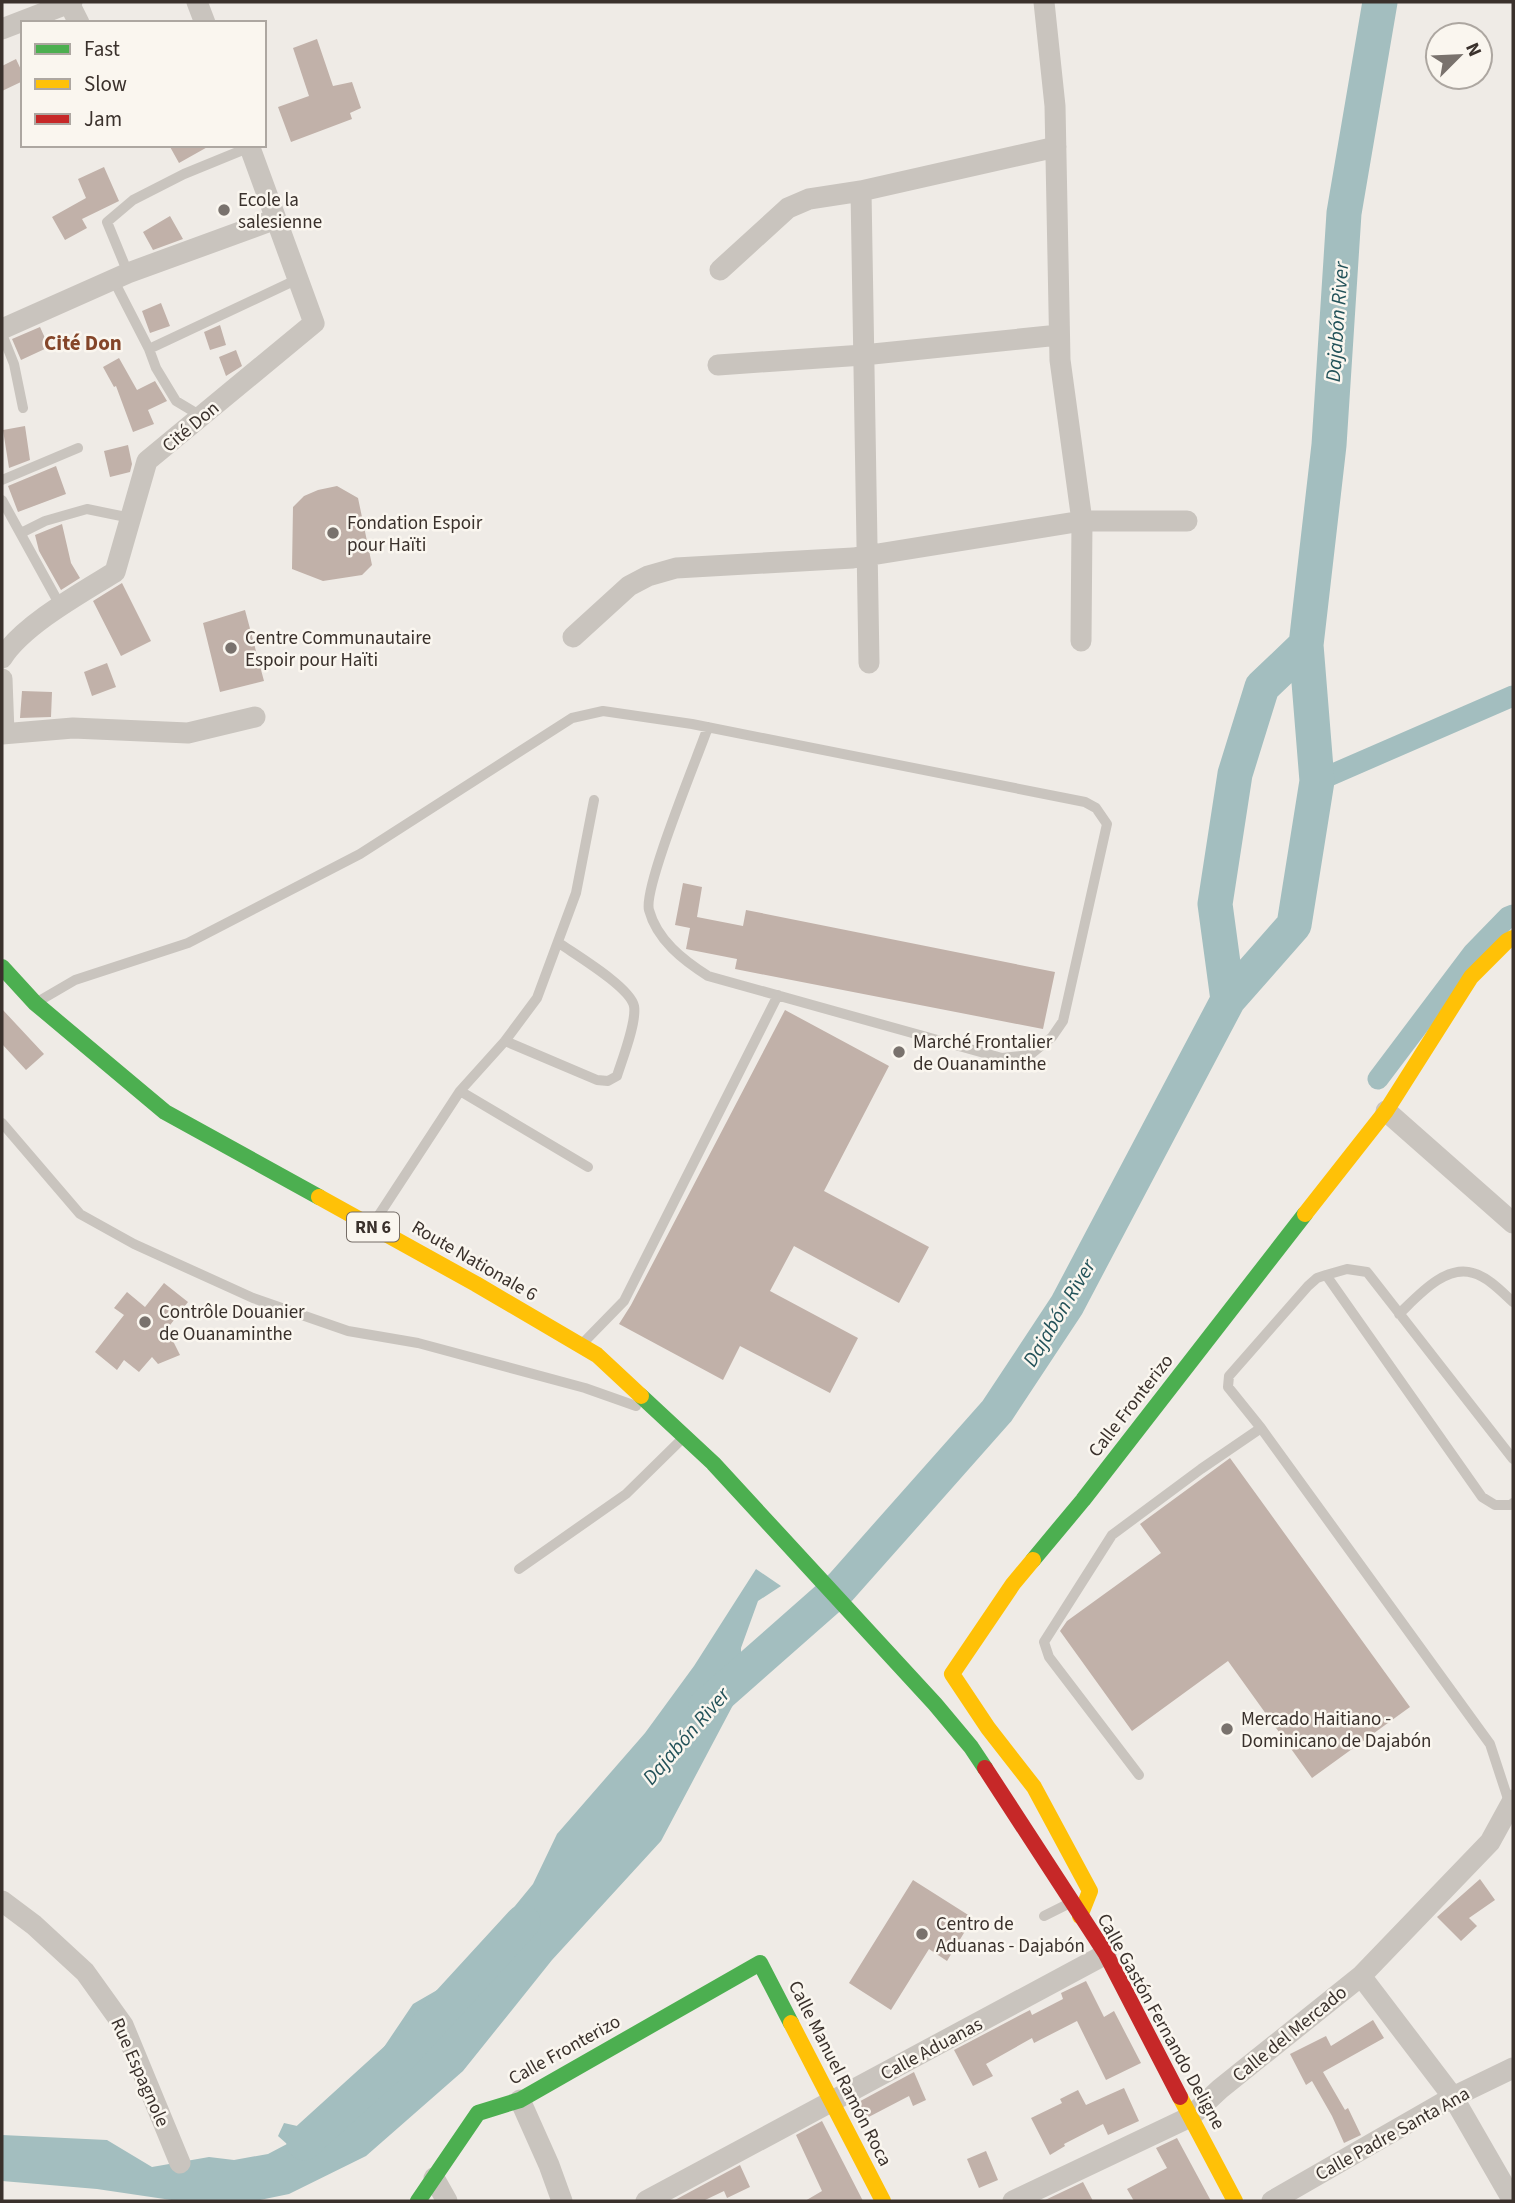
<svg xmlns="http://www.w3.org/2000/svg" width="1515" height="2203" font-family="'Source Sans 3',sans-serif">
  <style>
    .water { fill: #a3bebf }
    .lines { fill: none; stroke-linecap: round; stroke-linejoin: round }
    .canal { stroke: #a3bebf; stroke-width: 21 }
    .river { stroke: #a3bebf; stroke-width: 35 }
    .building { fill: #c1b1a9 }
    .lane { stroke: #c9c4be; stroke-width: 10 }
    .street { stroke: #c9c4be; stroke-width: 21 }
    .fast { stroke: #4caf50; stroke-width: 16 }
    .slow { stroke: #ffc107; stroke-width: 16 }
    .jam { stroke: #c62828; stroke-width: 16 }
    .poi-dot { fill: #79726d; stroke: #faf6ef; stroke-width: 2.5 }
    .labels { text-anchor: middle; stroke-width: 5; stroke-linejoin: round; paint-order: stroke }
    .shield { fill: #faf6ef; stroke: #746c66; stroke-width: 2 }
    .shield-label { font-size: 18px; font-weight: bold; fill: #3a312c }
    .poi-label { font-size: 19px; fill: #3a312c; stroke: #faf6ef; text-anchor: start }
    .street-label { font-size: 19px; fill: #3a312c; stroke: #faf6ef }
    .water-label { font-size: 21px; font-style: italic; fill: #235259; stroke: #faf6ef }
    .neighbourhood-label { font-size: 21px; font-weight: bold; fill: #844529; stroke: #faf6ef }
  </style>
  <rect width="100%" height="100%" fill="#efebe6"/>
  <path class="water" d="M 756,1569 L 781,1586 L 758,1601 L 741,1648 L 741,1690 L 661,1841 L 552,1960 L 463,2071 L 366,2156 L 289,2194 L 255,2201 L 178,2201 L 97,2189 L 2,2181 L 2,2135 L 107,2140 L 152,2167 L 209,2157 L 234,2160 L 268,2154 L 287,2144 L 278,2136 L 284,2123 L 306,2128 L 361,2101 L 382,2050 L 413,2004 L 439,1989 L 468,1990 L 490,1962 L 492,1934 L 533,1884 L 557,1834 L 645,1733 L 694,1666 Z"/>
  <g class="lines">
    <path class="canal" d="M 1317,781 L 1513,696
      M 1378,1079 L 1473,953 L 1508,917 L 1513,915"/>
    <path class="river" d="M 1228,1000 L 1215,904 L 1235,774 L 1262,687 L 1306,645
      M 706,1706 L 841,1587 L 997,1411 L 1067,1305 L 1228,1000 L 1294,925 L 1317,781 L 1306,645 L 1329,445 L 1344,213 L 1380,2
      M 304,2143 L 401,2055 L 523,1922"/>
  </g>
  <path class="building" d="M 317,39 L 333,86 L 352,82 L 361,108 L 350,113 L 352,119 L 291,142 L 278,107 L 309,96 L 293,48 Z
    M 16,59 L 23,74 L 23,81 L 2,91 L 2,66 Z
    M 169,145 L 211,145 L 179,163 Z
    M 104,167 L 119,201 L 82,219 L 87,228 L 65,240 L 52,217 L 86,198 L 78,179 Z
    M 170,216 L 183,239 L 153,250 L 143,232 Z
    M 161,303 L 170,326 L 150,333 L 142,311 Z
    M 220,325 L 226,345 L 210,350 L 204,332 Z
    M 40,327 L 49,347 L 21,360 L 12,339 Z
    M 236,350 L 242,366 L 226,376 L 219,357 Z
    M 119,358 L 137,390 L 155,381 L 167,401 L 148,410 L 154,424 L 133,432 L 116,386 L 114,387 L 103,367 Z
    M 25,426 L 30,460 L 9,468 L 3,430 Z
    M 128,445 L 132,464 L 130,472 L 110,477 L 104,451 Z
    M 56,466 L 66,494 L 18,512 L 8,486 Z
    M 337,486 L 358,498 L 372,565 L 362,575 L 323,581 L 292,569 L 293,507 L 304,496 L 318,490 Z
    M 62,524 L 71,563 L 80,578 L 61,590 L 39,551 L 35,535 Z
    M 122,583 L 151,641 L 121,656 L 93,601 Z
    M 245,610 L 264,681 L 220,692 L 203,623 Z
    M 107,663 L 116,687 L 92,696 L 84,672 Z
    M 22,691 L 52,692 L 51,717 L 20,718 Z
    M 683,883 L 702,887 L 697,917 L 743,926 L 746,910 L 1055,972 L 1043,1029 L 735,969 L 737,959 L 686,949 L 690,928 L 675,925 Z
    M 2,1009 L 44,1054 L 26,1070 L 2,1044 Z
    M 785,1010 L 889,1066 L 824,1191 L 929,1247 L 899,1303 L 794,1246 L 770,1291 L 858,1338 L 830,1393 L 740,1346 L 723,1380 L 619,1324 L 631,1305 Z
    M 164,1283 L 188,1302 L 167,1329 L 180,1355 L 158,1364 L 152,1357 L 139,1372 L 124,1360 L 117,1370 L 95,1352 L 124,1315 L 114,1308 L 127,1292 L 145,1307 Z
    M 1230,1458 L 1410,1707 L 1312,1778 L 1228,1661 L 1132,1731 L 1060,1631 L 1067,1621 L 1161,1553 L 1140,1524 Z
    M 1480,1879 L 1495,1900 L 1469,1918 L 1477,1926 L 1461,1941 L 1437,1917 Z
    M 913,1880 L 973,1918 L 947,1961 L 929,1949 L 891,2010 L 849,1983 Z
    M 1086,1981 L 1104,2017 L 1114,2011 L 1141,2063 L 1106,2080 L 1077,2021 L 1034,2043 L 1032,2038 L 986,2064 L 993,2076 L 973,2086 L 954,2050 L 1030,2010 L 1032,2015 L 1063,1999 L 1061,1993 Z
    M 1373,2020 L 1384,2038 L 1323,2072 L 1345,2110 L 1348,2108 L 1361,2135 L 1344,2143 L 1332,2116 L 1312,2081 L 1306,2085 L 1290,2054 L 1326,2036 L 1331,2046 Z
    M 914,2072 L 926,2100 L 913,2106 L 909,2096 L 861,2121 L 853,2105 Z
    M 1124,2088 L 1139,2121 L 1108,2135 L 1103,2124 L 1064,2144 L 1065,2146 L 1050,2155 L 1031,2118 L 1062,2103 L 1060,2099 L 1078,2090 L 1086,2105 Z
    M 822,2121 L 863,2201 L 805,2201 L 822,2191 L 796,2135 Z
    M 1177,2138 L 1211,2201 L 1134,2201 L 1127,2189 L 1167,2168 L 1156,2148 Z
    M 986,2151 L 998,2180 L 979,2188 L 967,2159 Z
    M 740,2165 L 750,2187 L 727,2198 L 724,2191 L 703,2201 L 673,2201 Z
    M 1083,2182 L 1093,2201 L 1043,2201 Z"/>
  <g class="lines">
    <path class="lane" d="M 128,273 L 107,222 L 133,200 L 184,174 L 250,147
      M 113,279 L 149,349 L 156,368 L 176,401 L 201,416
      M 2,334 L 14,364 L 23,408
      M 149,349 L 298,279
      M 2,480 L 78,448
      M 2,500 L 61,607
      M 21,533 L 45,521 L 87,509 L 131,518
      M 39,1001 L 75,980 L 188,943 L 360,854 L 572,718 L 603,711 L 692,724 L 1085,802 L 1096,808 L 1107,824 L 1063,1021 L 1052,1037 L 1030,1055 L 1002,1058 L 708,976 C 683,960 657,940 649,910 C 643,888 698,756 708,727
      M 505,1041 L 597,1080 L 608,1081 L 617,1076 C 622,1060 637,1022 634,1006 C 630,987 576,955 559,943
      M 460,1091 L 588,1167
      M 2,1123 L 80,1214 L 134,1244 L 253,1298 L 348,1331 L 418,1343 L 585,1388 L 636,1406
      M 373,1224 L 460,1091 L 505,1041 L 537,998 L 576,893 L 594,800
      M 1326,1275 L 1347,1269 L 1367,1272 L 1513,1459
      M 1399,1314 C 1417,1297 1445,1264 1473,1273 C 1488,1277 1502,1292 1513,1302
      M 583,1343 L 624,1301 L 778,995
      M 519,1569 L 626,1494 L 682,1439
      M 1139,1775 L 1049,1657 L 1044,1642 L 1112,1535 L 1201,1469 L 1261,1428
      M 1510,1805 L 1490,1744 L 1261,1428 L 1228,1387 L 1229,1376 L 1308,1286 L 1317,1278 L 1326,1275 L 1482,1497 L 1495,1505 L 1511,1505 L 1513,1503
      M 1044,1916 L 1070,1903"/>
    <path class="street" d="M 197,2 L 205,23
      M 1044,2 L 1055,106 L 1060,360 L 1082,521 L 1187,521
      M 69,3 L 79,23
      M 2,29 L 72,2
      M 861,191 L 869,663
      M 720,270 L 788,208 L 809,199 L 861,191 L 1056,147
      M 2,329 L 128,273 L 276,219
      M 718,365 L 863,355 L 1059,335
      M 573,637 L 629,586 L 648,576 L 676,568 L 853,558 L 1082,521 L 1081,641
      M 2,658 C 23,625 81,593 115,572 L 147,461 L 314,323 L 249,145
      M 2,679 L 4,733
      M 2,734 L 73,728 L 188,733 L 255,717
      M 1386,1111 L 1513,1223
      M 2,1901 L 34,1925 L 85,1972 L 123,2025 L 180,2163
      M 1361,1976 L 1453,2097 L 1513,2201
      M 520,2100 L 549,2165 L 562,2201
      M 434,2178 L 447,2201
      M 646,2201 L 1106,1954
      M 1013,2201 L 1190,2117 L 1220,2089 L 1361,1976 L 1490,1842 L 1513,1800
      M 1272,2201 L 1453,2097 L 1513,2068"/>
    <path class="fast" d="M 2,967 L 35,1003 L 165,1112 L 319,1197
      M 641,1396 L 713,1463 L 935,1704 L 971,1747 L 985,1768
      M 1033,1560 L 1083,1500 L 1305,1214
      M 418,2201 L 478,2113 L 520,2100 L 760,1963 L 791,2023"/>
    <path class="slow" d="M 319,1197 L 476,1284 L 597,1355 L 641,1396
      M 1305,1214 L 1386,1111 L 1471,977 L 1507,941 L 1513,938
      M 1033,1560 L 1013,1584 L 952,1674 L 988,1728 L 1034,1787 L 1090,1891 L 1080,1916
      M 791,2023 L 883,2201
      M 1180,2097 L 1235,2201"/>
    <path class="jam" d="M 985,1768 L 1106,1954 L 1180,2097"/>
  </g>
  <g class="poi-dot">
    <circle cx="224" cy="210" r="7"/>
    <circle cx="333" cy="533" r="7"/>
    <circle cx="231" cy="648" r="7"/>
    <circle cx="899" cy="1052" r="7"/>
    <circle cx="145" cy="1322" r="7"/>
    <circle cx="1227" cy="1729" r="7"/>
    <circle cx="922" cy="1934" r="7"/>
  </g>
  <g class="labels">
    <rect class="shield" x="347" y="1212.5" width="52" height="29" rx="5"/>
    <g class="shield-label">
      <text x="373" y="1233">RN 6</text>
    </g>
    <g class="poi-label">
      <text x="238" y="206">Ecole la<tspan x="238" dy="22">salesienne</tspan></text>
      <text x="347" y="529">Fondation Espoir<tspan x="347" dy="22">pour Haïti</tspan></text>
      <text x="245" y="644">Centre Communautaire<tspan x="245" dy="22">Espoir pour Haïti</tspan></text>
      <text x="913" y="1048">Marché Frontalier<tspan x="913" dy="22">de Ouanaminthe</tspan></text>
      <text x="159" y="1318">Contrôle Douanier<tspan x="159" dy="22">de Ouanaminthe</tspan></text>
      <text x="1241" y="1725">Mercado Haitiano -<tspan x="1241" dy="22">Dominicano de Dajabón</tspan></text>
      <text x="936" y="1930">Centro de<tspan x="936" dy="22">Aduanas - Dajabón</tspan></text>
    </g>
    <g class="street-label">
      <text transform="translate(190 426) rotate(-40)" y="7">Cité Don</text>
      <text transform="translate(475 1260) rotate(30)" y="7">Route Nationale 6</text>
      <text transform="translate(1130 1405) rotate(-52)" y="7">Calle Fronterizo</text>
      <text transform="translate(1162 2021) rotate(61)" y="7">Calle Gastón Fernando Deligne</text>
      <text transform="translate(1289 2033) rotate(-39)" y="7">Calle del Mercado</text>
      <text transform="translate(931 2048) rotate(-28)" y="7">Calle Aduanas</text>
      <text transform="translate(564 2049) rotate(-29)" y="7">Calle Fronterizo</text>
      <text transform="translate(141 2072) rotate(66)" y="7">Rue Espagnole</text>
      <text transform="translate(841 2073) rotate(63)" y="7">Calle Manuel Ramón Roca</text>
      <text transform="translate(1392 2133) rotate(-29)" y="7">Calle Padre Santa Ana</text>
    </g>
    <g class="water-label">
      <text transform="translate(1337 322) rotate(-86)" y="7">Dajabón River</text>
      <text transform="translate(1059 1313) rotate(-59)" y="7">Dajabón River</text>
      <text transform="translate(686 1736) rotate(-49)" y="7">Dajabón River</text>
    </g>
    <g class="neighbourhood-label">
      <text x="83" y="350">Cité Don</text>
    </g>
  </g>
  <rect width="1515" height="2203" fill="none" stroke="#3a312c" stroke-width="7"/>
  <rect x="21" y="21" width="245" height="126" fill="#faf6ef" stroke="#ada7a1" stroke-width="2"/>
  <rect x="35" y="44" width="35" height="10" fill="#4caf50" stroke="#ada7a1" stroke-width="2"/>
  <text x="84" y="56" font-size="21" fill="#3a312c">Fast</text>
  <rect x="35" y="79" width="35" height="10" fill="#ffc107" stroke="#ada7a1" stroke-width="2"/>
  <text x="84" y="91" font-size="21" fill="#3a312c">Slow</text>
  <rect x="35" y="114" width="35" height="10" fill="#c62828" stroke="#ada7a1" stroke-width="2"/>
  <text x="84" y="126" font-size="21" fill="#3a312c">Jam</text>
  <g transform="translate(1459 56) rotate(66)"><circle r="33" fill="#faf6ef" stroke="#ada7a1" stroke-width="2"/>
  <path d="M0-5L12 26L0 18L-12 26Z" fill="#79726d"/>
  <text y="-10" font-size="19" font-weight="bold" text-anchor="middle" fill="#3a312c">N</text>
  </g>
</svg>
